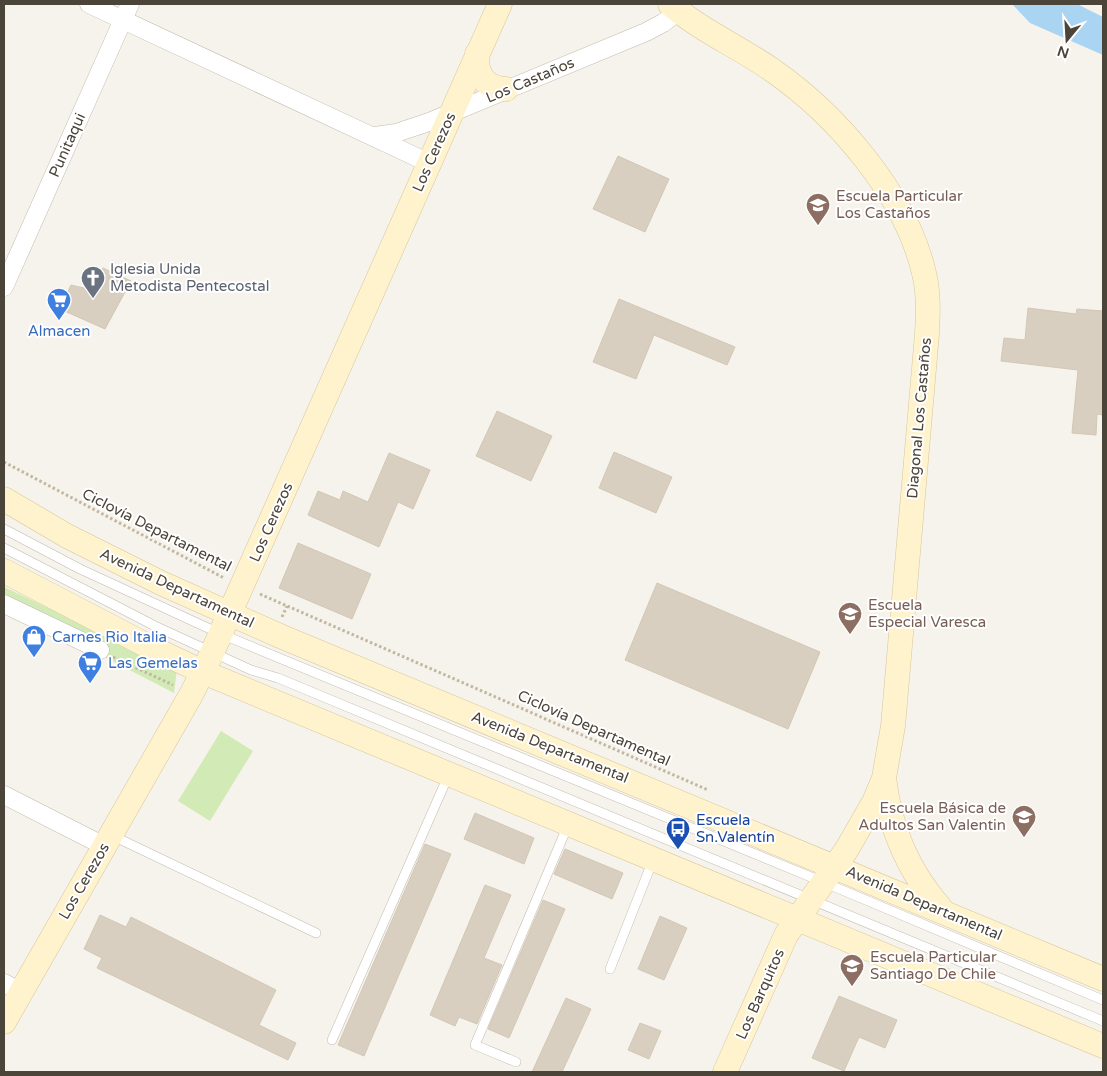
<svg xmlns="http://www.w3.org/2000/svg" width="1107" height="1076" font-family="'Varela Round',sans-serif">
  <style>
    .green { fill: #d2eab5 }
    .water { fill: #a9d4f2 }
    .building { fill: #d8cfc1; stroke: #d3c7b4 }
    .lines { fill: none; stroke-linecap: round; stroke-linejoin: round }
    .lane-casing { stroke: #c2bbae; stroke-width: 10 }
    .street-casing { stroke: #c2bbae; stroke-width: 19 }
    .secondary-casing { stroke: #d6c79b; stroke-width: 25 }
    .path { stroke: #c4b79f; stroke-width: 3; stroke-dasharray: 2.5 2.5; stroke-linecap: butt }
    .lane { stroke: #fff; stroke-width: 9 }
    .street { stroke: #fff; stroke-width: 18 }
    .secondary { stroke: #fff3cd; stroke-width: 24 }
    .labels { text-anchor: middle; stroke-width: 4; stroke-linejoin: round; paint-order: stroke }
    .street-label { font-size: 15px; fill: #4b4439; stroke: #fff }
    .education-label { font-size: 15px; fill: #785e54; stroke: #fff; text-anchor: start }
    .worship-label { font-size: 15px; fill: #5b616d; stroke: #fff; text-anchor: start }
    .shop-label { font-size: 15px; fill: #366cbe; stroke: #fff; text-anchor: start }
    .transit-label { font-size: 15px; fill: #164399; stroke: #fff; text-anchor: start }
  </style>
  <rect width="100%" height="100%" fill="#f6f3ec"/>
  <path class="green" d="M 4,587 L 177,669 L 174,693 L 4,605 Z
    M 221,731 L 253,751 L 210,821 L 178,801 Z"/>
  <path class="water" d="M 1012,4 L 1077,4 L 1103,17 L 1103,55 L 1030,23 Z"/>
  <path class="building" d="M 618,156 L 669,179 L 645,232 L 593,209 Z
    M 103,268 L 131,281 L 105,329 L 60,309 L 71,285 L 92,290 Z
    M 619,299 L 735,347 L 727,365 L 654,335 L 636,379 L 593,362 Z
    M 1028,308 L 1076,314 L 1077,309 L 1103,311 L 1103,415 L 1097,414 L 1096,435 L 1072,433 L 1078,370 L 1001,361 L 1004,338 L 1025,340 Z
    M 497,411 L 552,436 L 531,481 L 476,456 Z
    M 614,452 L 672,477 L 656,513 L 599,488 Z
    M 389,453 L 430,470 L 413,509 L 398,502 L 379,547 L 308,515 L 318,491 L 340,500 L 343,491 L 368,502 Z
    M 298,543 L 371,574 L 352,619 L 279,588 Z
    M 657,583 L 820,652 L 788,729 L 625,660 Z
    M 475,813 L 534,838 L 524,864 L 464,839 Z
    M 425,844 L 451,854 L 364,1056 L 338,1045 Z
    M 565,849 L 623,873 L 612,899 L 554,874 Z
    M 485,885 L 511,895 L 484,958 L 502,965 L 477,1024 L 459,1017 L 455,1026 L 430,1015 Z
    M 543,900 L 565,909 L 509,1038 L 488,1029 Z
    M 100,915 L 126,927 L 131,917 L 276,990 L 259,1025 L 296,1043 L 288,1060 L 97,968 L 102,958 L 84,949 Z
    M 660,916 L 687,928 L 664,980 L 638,969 Z
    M 839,996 L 897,1020 L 885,1048 L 859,1037 L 844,1071 L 812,1058 Z
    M 566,998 L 591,1009 L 562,1072 L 532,1072 Z
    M 640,1023 L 661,1031 L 649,1059 L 628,1050 Z"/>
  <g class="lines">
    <defs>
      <path id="lane" d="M 4,529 L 80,569 L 221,634 L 823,882 L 1103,1000
        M 4,548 L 155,626 L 251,670 L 278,678 L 1103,1021
        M 111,835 L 316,933
        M 610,969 L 653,860
        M 332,1040 L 449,774
        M 516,1062 L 475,1045 L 568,825"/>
      <path id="street" d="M 89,4 L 429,163
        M 375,136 L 396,133 L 429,122 L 646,32 L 663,23 L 679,11
        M 4,287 L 130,4
        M 4,604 L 100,650
        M 4,795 L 104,846
        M 4,983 L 21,992"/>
      <path id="secondary" d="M 670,4 C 700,30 739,47 772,70 C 837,115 906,195 924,273 C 929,293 928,314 927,334 L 893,726 L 884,778 L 874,802 L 847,849 L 786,935 L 725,1072
        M 477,54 C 476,75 485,88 506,89
        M 4,499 L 67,536 L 161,583 L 280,636 L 1103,979
        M 4,571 L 146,645 L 203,672 L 1103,1046
        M 884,778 C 890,829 908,871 942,910
        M 4,1022 L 192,693 L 212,653 L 500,4"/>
    </defs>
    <use href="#lane" class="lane-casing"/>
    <use href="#street" class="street-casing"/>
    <use href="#secondary" class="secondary-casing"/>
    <path class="path" d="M 4,462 L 224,578
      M 260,594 L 708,790
      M 282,617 L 287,606
      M 113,657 L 173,685"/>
    <use href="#lane" class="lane"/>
    <use href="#street" class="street"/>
    <use href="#secondary" class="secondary"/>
  </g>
  <defs>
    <symbol id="school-pin" viewBox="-11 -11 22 30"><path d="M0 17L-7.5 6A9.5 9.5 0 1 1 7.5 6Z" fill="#8d6e63" stroke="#fff"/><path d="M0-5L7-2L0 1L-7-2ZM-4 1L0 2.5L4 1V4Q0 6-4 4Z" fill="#fff"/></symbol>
    <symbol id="church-pin" viewBox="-11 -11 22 30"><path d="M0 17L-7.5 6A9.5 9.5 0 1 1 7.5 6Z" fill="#6b7280" stroke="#fff"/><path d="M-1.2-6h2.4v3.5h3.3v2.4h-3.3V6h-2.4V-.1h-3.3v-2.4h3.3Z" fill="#fff"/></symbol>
    <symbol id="supermarket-pin" viewBox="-11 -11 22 30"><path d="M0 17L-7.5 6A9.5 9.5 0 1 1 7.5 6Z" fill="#3f7fe0" stroke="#fff"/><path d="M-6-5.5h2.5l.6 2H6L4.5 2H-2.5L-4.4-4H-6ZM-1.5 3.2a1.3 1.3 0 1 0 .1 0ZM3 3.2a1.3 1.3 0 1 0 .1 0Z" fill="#fff"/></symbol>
    <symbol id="shop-pin" viewBox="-11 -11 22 30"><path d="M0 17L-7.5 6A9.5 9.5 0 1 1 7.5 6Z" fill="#3f7fe0" stroke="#fff"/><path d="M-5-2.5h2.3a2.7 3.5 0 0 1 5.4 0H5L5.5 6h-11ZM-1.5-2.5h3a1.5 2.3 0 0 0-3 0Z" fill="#fff"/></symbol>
    <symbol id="bus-pin" viewBox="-11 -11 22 30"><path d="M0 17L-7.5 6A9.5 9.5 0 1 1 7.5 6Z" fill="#1a4fb4" stroke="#fff"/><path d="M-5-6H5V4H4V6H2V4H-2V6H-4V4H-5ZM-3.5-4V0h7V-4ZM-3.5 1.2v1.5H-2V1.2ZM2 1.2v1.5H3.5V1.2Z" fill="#fff"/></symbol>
  </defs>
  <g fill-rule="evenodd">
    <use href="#school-pin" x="804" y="191" width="28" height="38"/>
    <use href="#church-pin" x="79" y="264" width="28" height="38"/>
    <use href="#supermarket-pin" x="45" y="286" width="28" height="38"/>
    <use href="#school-pin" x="836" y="600" width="28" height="38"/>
    <use href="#shop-pin" x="20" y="623" width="28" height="38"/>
    <use href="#supermarket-pin" x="76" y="649" width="28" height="38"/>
    <use href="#school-pin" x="1010" y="803" width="28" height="38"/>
    <use href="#bus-pin" x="664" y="815" width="28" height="38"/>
    <use href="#school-pin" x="838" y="952" width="28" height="38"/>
  </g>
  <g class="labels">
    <g class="street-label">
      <text transform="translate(530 80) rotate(-23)" y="5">Los Castaños</text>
      <text transform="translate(67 145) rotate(-66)" y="5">Punitaqui</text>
      <text transform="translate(434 152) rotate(-66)" y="5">Los Cerezos</text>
      <text transform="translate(919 418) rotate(-85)" y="5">Diagonal Los Castaños</text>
      <text transform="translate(271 522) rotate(-66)" y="5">Los Cerezos</text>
      <text transform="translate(157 530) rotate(27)" y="5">Ciclovía Departamental</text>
      <text transform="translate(177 588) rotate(25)" y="5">Avenida Departamental</text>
      <text transform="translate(594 728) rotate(24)" y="5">Ciclovía Departamental</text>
      <text transform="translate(550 747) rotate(22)" y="5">Avenida Departamental</text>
      <text transform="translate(84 881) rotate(-60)" y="5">Los Cerezos</text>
      <text transform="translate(924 903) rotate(23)" y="5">Avenida Departamental</text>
      <text transform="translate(760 994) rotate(-66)" y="5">Los Barquitos</text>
    </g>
    <g class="education-label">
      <text x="836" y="201">Escuela Particular<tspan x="836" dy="17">Los Castaños</tspan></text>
      <text x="868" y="610">Escuela<tspan x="868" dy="17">Especial Varesca</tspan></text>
      <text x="1006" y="813" text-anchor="end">Escuela Básica de<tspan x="1006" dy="17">Adultos San Valentin</tspan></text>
      <text x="870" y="962">Escuela Particular<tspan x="870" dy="17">Santiago De Chile</tspan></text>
    </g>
    <g class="worship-label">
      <text x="110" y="274">Iglesia Unida<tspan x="110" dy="17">Metodista Pentecostal</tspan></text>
    </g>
    <g class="shop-label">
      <text x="59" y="336" text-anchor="middle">Almacen</text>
      <text x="52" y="642">Carnes Rio Italia</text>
      <text x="108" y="668">Las Gemelas</text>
    </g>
    <g class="transit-label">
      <text x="696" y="825">Escuela<tspan x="696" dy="17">Sn.Valentín</tspan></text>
    </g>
  </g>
  <rect width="1107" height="1076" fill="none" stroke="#4b4439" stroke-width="10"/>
  <g transform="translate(1067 40) rotate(198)" stroke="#ffffff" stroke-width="4" paint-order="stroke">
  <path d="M0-4L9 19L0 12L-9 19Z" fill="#4b4439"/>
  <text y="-8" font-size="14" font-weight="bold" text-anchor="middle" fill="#4b4439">N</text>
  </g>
</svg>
